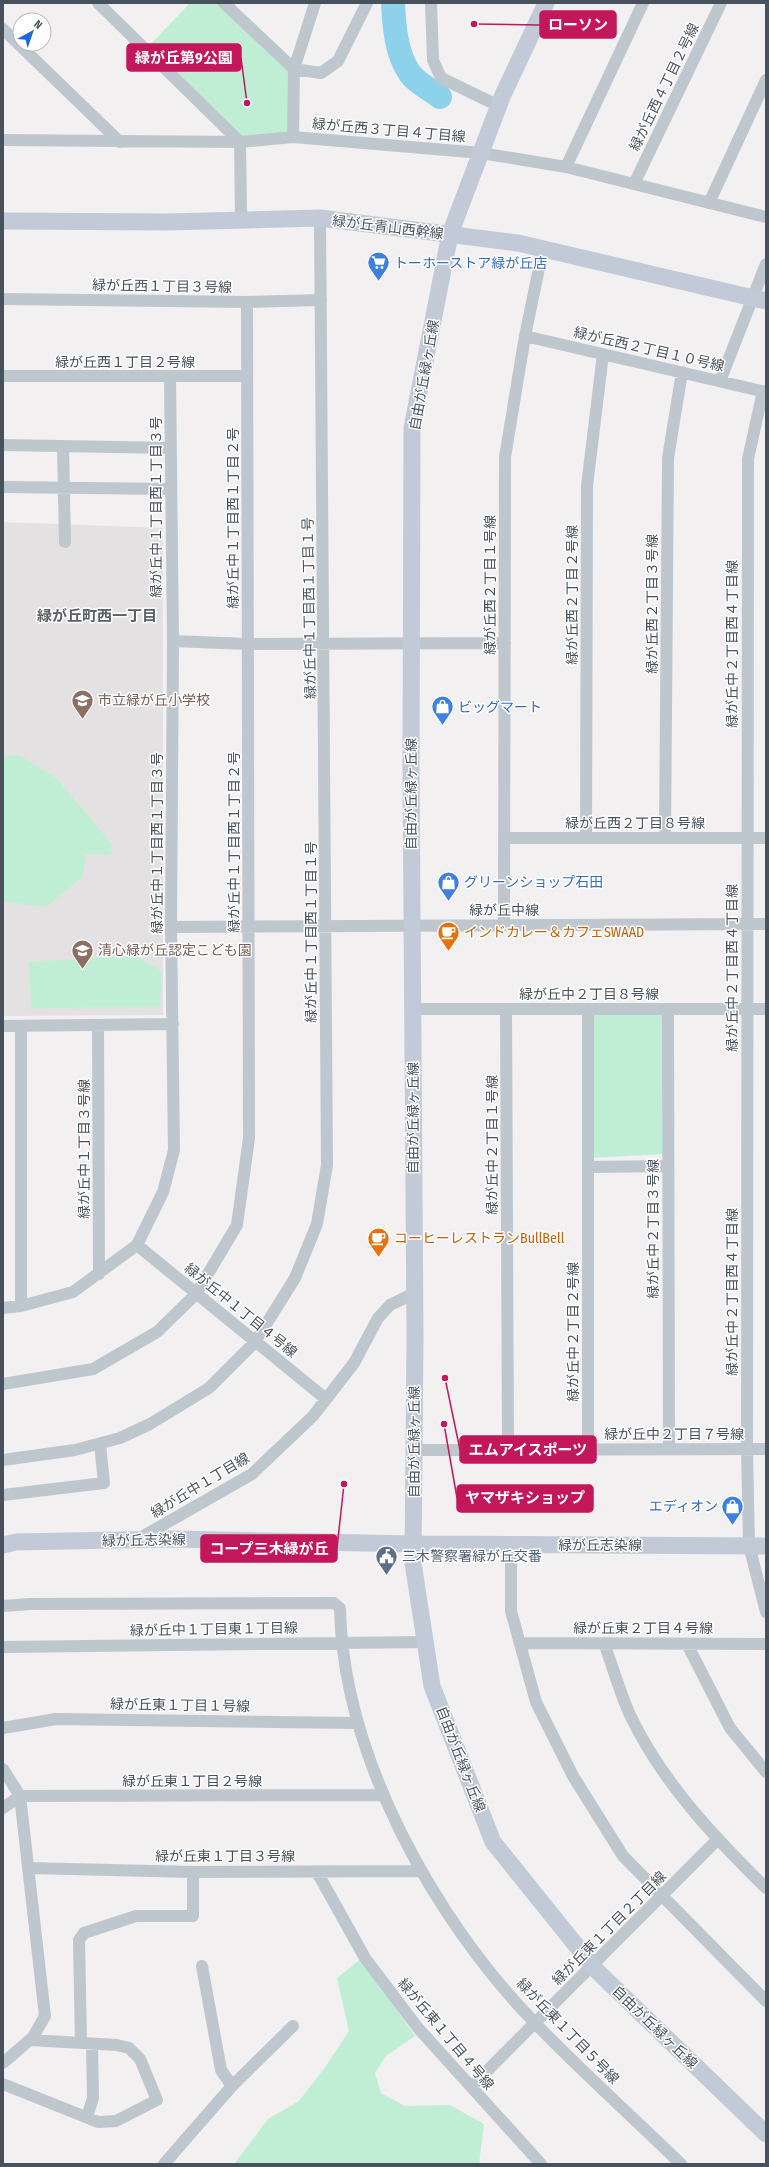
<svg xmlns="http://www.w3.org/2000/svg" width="769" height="2167" font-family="'Fira Sans Condensed','Noto Sans JP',sans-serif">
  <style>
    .education { fill: #e3e1e2 }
    .green { fill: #c0eed5 }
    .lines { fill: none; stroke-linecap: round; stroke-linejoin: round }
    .river { stroke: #8ed1ea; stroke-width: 24 }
    .street { stroke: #bec6ce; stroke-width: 12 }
    .secondary { stroke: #c1cad6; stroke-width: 17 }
    .labels { text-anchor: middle; stroke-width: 3; stroke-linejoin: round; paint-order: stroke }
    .street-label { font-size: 14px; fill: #48525d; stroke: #fff }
    .shop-label { font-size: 14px; fill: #366cbe; stroke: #fff; text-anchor: start }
    .education-label { font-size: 14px; fill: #785e54; stroke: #fff; text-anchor: start }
    .food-label { font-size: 14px; fill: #c56008; stroke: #fff; text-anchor: start }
    .service-label { font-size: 14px; fill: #4e5e75; stroke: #fff; text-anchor: start }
    .neighbourhood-label { font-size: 15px; font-weight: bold; fill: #5d6065; stroke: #fff }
    .leader { fill: none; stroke: #c2185b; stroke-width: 1.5 }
    .callout-dot { fill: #c2185b; stroke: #fff; stroke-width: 1.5 }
    .callout { fill: #c2185b; stroke: #c2185b; stroke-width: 1.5 }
    .callout-label { font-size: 15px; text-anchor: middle; font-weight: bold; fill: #fff }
  </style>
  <rect width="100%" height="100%" fill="#f2f0f0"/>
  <path class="education" d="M 3,522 L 163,528 L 163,1015 L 3,1016 Z"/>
  <path class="green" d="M 190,3 L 224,3 L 294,69 L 293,137 L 240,142 L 145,50 Z
    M 3,755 L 21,756 L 57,779 L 112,844 L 111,855 L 86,854 L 83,876 L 46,907 L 3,901 Z
    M 133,955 L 162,971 L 160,1007 L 31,1008 L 29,962 Z
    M 588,1009 L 668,1009 L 668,1154 L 588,1158 Z
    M 361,1959 L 415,2036 L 386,2056 L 375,2073 L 381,2093 L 405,2106 L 450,2105 L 484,2124 L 479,2164 L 234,2164 L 268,2119 L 299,2101 L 326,2066 L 349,2031 L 337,1978 Z"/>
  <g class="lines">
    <path class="river" d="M 393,3 C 394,25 396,53 409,72 C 415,82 431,90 440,97"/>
    <path class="street" d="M 98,3 L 240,142 L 241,220
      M 224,3 L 294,69 L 321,73 L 338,61 L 367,3
      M 431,3 L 433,60 L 441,78 L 499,106
      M 3,29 L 120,142
      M 293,137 L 294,69 L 315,3
      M 3,140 L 240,142 L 293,137 L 481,153 L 566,167 L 766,217
      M 566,167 L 643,3
      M 634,184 L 721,3
      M 709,203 L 766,80
      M 3,299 L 247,302 L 321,300
      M 525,336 L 766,392
      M 3,376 L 247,376
      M 720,381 L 766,264
      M 763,391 L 748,459 L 747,1449 L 749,1545 L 766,1612
      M 3,445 L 171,448
      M 63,446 L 65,542
      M 3,487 L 171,489
      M 173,641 L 248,644 L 505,643
      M 504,838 L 766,838
      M 586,838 L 587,486 L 603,354
      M 665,838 L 668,458 L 682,372
      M 504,925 L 505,457 L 525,336 L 543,249
      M 171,927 L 766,924
      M 413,1009 L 766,1009
      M 506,1009 L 508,1450
      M 668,1009 L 669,1449
      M 98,1025 L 99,1274
      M 3,1026 L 173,1024
      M 21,1026 L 21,1306
      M 588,1167 L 668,1166
      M 137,1245 L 326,1399
      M 3,1308 L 21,1306 L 73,1292 L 137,1245 L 163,1192 L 174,1150 L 171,927 L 173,641 L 170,377
      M 3,1384 L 93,1369 L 157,1332 L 196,1294 L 237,1225 L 249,1138 L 247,302
      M 588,1449 L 588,1009
      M 414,1450 L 766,1449
      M 3,1460 L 75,1450 L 120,1438 L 150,1424 L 209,1388 L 255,1342 L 295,1278 L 317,1224 L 327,1165 L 320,218
      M 3,1495 L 104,1483 L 100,1444
      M 140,1538 L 252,1474 L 313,1416 L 354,1363 L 378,1318 L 390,1305 L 415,1293
      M 511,1545 L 511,1611 L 536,1702 L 573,1776 L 623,1856 L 766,2001
      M 3,1606 L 30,1604 L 334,1603 L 340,1608 C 343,1756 434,1919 535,2023 C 582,2072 633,2117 681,2164
      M 520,1643 L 766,1644
      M 604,1643 C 613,1667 620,1694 631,1717 C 663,1783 714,1837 766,1888
      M 687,1644 L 730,1728 L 766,1772
      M 3,1647 L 425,1642
      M 3,1728 L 56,1719 L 357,1723
      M 3,1769 L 20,1796 L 45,2016 L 33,2037 L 3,2063
      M 3,1808 L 20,1796 L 384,1795
      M 29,1868 L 193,1872 L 421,1871
      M 317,1872 L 365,1958 L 418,2028 L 541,2164
      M 202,1966 L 221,2070 L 232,2086
      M 81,2043 L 79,1940 L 84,1933 L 136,1916 L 193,1916 L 193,1872
      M 3,2084 L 98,2122 L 116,2121 L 157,2100 L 140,2059 L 129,2048 L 117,2045 L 30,2040
      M 471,2087 L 717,1840
      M 87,2117 L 93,2098 L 92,2044
      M 164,2164 L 232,2086 L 293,2026"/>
    <path class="secondary" d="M 546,3 L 502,97 L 450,234 L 412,428 L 411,769 L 415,1337 L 413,1563 L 432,1686 L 493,1842 L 596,1970 L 766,2134
      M 3,221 L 168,222 L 320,218 L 518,243 L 766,301
      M 3,1545 L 16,1542 L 172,1539 L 414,1544 L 766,1546"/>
  </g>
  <defs>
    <symbol id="supermarket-pin" viewBox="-11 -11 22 30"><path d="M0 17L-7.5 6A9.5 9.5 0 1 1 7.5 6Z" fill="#3f7fe0" stroke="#fff"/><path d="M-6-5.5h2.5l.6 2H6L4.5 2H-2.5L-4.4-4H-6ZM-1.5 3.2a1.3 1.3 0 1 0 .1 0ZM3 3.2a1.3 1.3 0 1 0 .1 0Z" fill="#fff"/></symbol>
    <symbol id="school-pin" viewBox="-11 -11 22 30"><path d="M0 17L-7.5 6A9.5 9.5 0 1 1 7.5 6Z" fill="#8d6e63" stroke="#fff"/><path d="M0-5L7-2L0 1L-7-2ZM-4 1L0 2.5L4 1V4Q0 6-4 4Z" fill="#fff"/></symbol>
    <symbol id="shop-pin" viewBox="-11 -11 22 30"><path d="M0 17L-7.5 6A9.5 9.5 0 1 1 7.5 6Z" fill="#3f7fe0" stroke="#fff"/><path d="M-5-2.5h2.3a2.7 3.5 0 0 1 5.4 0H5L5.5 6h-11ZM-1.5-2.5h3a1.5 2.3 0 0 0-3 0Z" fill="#fff"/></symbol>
    <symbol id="cafe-pin" viewBox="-11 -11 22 30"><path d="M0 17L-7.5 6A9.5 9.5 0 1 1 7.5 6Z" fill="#e8710a" stroke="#fff"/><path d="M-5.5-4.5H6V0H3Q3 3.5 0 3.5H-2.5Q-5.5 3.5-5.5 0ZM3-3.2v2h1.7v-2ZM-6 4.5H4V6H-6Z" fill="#fff"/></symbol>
    <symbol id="civic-pin" viewBox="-11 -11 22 30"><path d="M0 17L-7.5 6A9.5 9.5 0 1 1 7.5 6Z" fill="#5c6f8a" stroke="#fff"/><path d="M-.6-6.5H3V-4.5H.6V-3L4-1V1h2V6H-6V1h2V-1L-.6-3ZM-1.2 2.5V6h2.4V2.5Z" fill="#fff"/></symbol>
  </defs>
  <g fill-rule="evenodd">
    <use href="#supermarket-pin" x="366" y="250" width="25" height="34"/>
    <use href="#school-pin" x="70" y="688" width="25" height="34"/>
    <use href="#shop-pin" x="430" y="694" width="25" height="34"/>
    <use href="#shop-pin" x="436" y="870" width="25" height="34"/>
    <use href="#cafe-pin" x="436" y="920" width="25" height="34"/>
    <use href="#school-pin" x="70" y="938" width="25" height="34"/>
    <use href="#cafe-pin" x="366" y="1226" width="25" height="34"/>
    <use href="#shop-pin" x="720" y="1494" width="25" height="34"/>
    <use href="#civic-pin" x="374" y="1544" width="25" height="34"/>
  </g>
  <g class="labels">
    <g class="street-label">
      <text transform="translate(664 87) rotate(-64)" y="5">緑が丘西４丁目２号線</text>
      <text transform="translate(389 130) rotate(5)" y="5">緑が丘西３丁目４丁目線</text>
      <text transform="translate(388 227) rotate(7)" y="5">緑が丘青山西幹線</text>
      <text transform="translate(162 286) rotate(1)" y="5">緑が丘西１丁目３号線</text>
      <text transform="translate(649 349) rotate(13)" y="5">緑が丘西２丁目１０号線</text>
      <text x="125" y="367">緑が丘西１丁目２号線</text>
      <text transform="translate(424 375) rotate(-80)" y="5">自由が丘緑ヶ丘線</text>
      <text transform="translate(156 507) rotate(-90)" y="5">緑が丘中１丁目西１丁目３号</text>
      <text transform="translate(233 518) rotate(-90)" y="5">緑が丘中１丁目西１丁目２号</text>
      <text transform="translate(490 585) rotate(-90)" y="5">緑が丘西２丁目１号線</text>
      <text transform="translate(572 595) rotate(-90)" y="5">緑が丘西２丁目２号線</text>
      <text transform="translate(652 604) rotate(-90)" y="5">緑が丘西２丁目３号線</text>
      <text transform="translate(309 608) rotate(-91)" y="5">緑が丘中１丁目西１丁目１号</text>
      <text transform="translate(732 644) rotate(-90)" y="5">緑が丘中２丁目西４丁目線</text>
      <text transform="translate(411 794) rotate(-90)" y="5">自由が丘緑ヶ丘線</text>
      <text x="635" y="828">緑が丘西２丁目８号線</text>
      <text transform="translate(234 842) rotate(-90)" y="5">緑が丘中１丁目西１丁目２号</text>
      <text transform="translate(157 843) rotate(-90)" y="5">緑が丘中１丁目西１丁目３号</text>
      <text x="504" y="915">緑が丘中線</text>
      <text transform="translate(311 932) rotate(-90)" y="5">緑が丘中１丁目西１丁目１号</text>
      <text transform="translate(732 968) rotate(-90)" y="5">緑が丘中２丁目西４丁目線</text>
      <text x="589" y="999">緑が丘中２丁目８号線</text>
      <text transform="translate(413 1118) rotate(-90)" y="5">自由が丘緑ヶ丘線</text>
      <text transform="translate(492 1145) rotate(-90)" y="5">緑が丘中２丁目１号線</text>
      <text transform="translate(84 1149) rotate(-90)" y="5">緑が丘中１丁目３号線</text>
      <text transform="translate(653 1229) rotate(-90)" y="5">緑が丘中２丁目３号線</text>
      <text transform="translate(732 1292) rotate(-90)" y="5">緑が丘中２丁目西４丁目線</text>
      <text transform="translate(241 1310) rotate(39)" y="5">緑が丘中１丁目４号線</text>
      <text transform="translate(573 1332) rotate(-90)" y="5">緑が丘中２丁目２号線</text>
      <text x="674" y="1439">緑が丘中２丁目７号線</text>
      <text transform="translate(414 1442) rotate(-90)" y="5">自由が丘緑ヶ丘線</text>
      <text transform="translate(200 1485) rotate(-31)" y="5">緑が丘中１丁目線</text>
      <text transform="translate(144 1540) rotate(-1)" y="5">緑が丘志染線</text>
      <text x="600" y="1550">緑が丘志染線</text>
      <text x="643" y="1633">緑が丘東２丁目４号線</text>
      <text transform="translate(214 1629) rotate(-1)" y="5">緑が丘中１丁目東１丁目線</text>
      <text transform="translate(180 1705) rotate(1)" y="5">緑が丘東１丁目１号線</text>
      <text transform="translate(461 1759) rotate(69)" y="5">自由が丘緑ヶ丘線</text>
      <text x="192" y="1786">緑が丘東１丁目２号線</text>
      <text x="225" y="1861">緑が丘東１丁目３号線</text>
      <text transform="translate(609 1928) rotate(-45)" y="5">緑が丘東１丁目２丁目線</text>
      <text transform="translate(655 2027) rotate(44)" y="5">自由が丘緑ヶ丘線</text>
      <text transform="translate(568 2031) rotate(46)" y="5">緑が丘東１丁目５号線</text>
      <text transform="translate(446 2034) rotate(50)" y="5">緑が丘東１丁目４号線</text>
    </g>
    <g class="shop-label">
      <text x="394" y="268">トーホーストア緑が丘店</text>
      <text x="458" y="712">ビッグマート</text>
      <text x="464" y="887">グリーンショップ石田</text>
      <text x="718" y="1511" text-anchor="end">エディオン</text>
    </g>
    <g class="education-label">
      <text x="98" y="705">市立緑が丘小学校</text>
      <text x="98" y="955">清心緑が丘認定こども園</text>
    </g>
    <g class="food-label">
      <text x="464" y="937">インドカレー＆カフェSWAAD</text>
      <text x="394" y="1243">コーヒーレストランBullBell</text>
    </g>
    <g class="service-label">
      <text x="402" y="1561">三木警察署緑が丘交番</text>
    </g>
    <g class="neighbourhood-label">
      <text x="97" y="621">緑が丘町西一丁目</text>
    </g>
  </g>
  <path class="leader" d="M474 24L540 25M247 103L241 58M445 1378L460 1450M444 1424L457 1498M344 1484L337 1548"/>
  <g class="callout-dot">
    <circle cx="474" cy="24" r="4"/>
    <circle cx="247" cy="103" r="4"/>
    <circle cx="445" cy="1378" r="4"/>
    <circle cx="444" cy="1424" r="4"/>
    <circle cx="344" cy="1484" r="4"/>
  </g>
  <g class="callout">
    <rect x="540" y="11" width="76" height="27" rx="4"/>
    <rect x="127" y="44" width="114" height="27" rx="4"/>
    <rect x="460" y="1436" width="136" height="27" rx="4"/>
    <rect x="457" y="1485" width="136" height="27" rx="4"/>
    <rect x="201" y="1535" width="136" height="27" rx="4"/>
  </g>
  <g class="callout-label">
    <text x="578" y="30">ローソン</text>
    <text x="184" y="63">緑が丘第9公園</text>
    <text x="528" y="1455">エムアイスポーツ</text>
    <text x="525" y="1503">ヤマザキショップ</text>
    <text x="269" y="1554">コープ三木緑が丘</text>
  </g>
  <rect width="769" height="2167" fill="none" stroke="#48525d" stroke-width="8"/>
  <g transform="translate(32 32) rotate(40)"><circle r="19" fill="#ffffff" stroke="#b6babe"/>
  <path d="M0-3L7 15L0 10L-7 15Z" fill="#1e66df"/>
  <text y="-6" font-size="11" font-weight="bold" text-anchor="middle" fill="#48525d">N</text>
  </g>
</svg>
